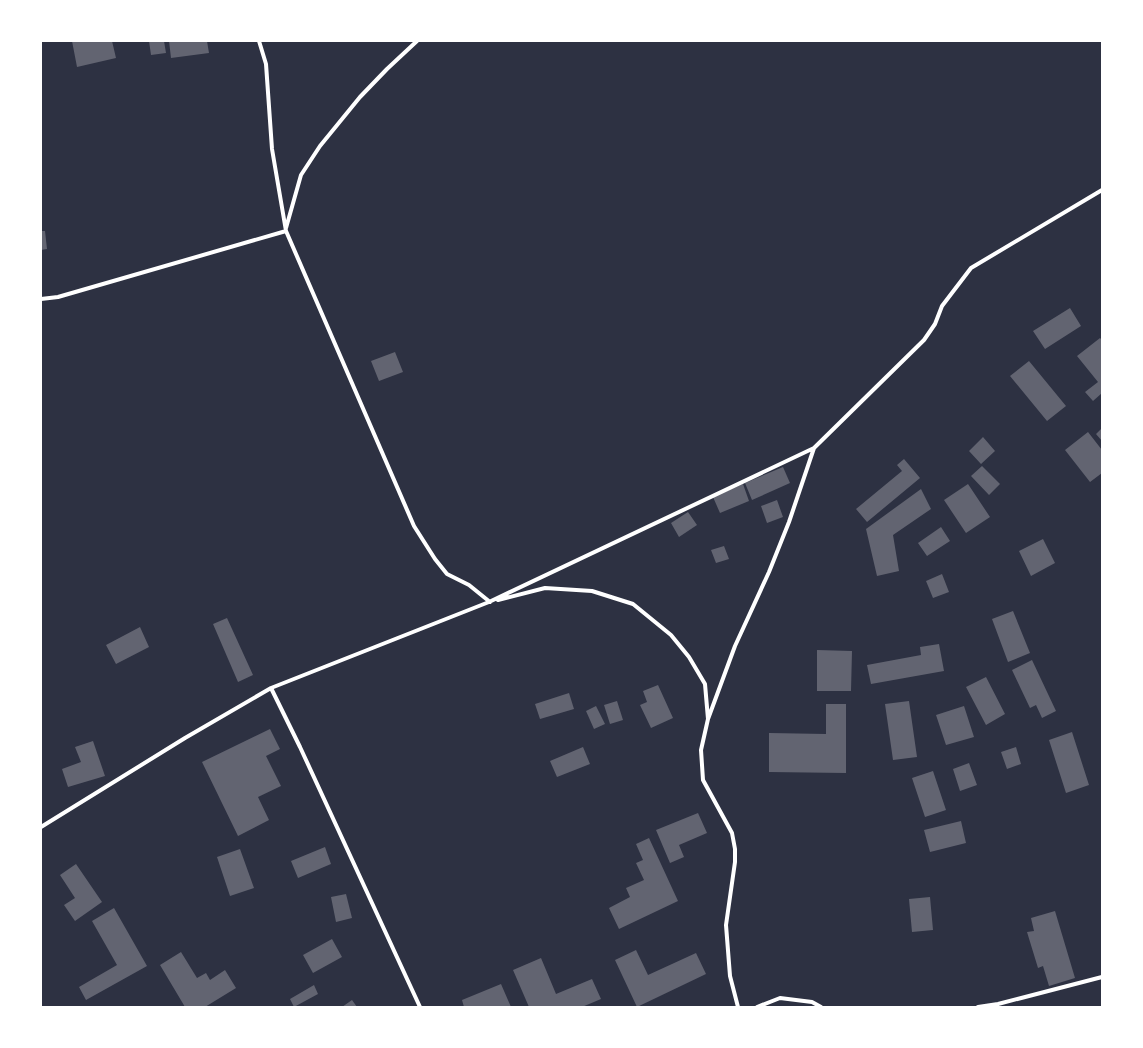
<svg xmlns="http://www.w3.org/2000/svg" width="1143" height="1048" font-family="'PT Sans Narrow',sans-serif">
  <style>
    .building { fill: #626471 }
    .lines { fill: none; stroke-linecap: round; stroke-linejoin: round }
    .minor { stroke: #fff; stroke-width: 4 }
  </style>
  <rect width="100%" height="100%" fill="#2d3142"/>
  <path class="building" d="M 72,41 L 112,41 L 116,58 L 77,67 Z
    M 149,41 L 164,41 L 166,53 L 151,55 Z
    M 169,41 L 207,41 L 209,53 L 171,58 Z
    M 41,231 L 45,231 L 47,249 L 41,250 Z
    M 1070,308 L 1081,326 L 1045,349 L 1033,331 Z
    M 1100,338 L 1102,340 L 1102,393 L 1093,401 L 1085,392 L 1098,382 L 1077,356 Z
    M 395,352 L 403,372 L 379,381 L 371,361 Z
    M 1029,361 L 1066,406 L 1047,421 L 1010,376 Z
    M 1102,428 L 1102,441 L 1096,434 Z
    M 1088,432 L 1102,450 L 1102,473 L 1090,482 L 1065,450 Z
    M 983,437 L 995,451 L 981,464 L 969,451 Z
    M 904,459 L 920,478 L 867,522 L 856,509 L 902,471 L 897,465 Z
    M 982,466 L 1000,484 L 989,495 L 971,476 Z
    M 783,467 L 790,483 L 752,500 L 745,483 Z
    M 743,484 L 749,501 L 720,513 L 713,497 Z
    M 968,484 L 990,517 L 966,533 L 944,500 Z
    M 921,489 L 931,509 L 893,535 L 899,571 L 877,576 L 866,529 Z
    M 777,500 L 783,517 L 767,523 L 761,506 Z
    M 688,512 L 697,525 L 679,537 L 671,523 Z
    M 941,527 L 950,541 L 927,556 L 918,543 Z
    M 1043,539 L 1055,563 L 1031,576 L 1019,551 Z
    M 724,546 L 729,559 L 716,563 L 711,550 Z
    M 942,574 L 949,592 L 933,598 L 926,581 Z
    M 1013,611 L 1030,653 L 1008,662 L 992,619 Z
    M 227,618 L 253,675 L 238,682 L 213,624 Z
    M 140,627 L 149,647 L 116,664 L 106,645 Z
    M 939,644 L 944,671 L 871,684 L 867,665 L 921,655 L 920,647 Z
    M 817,650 L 852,651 L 851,691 L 817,691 Z
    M 1032,660 L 1056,711 L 1042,718 L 1036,705 L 1030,708 L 1012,670 Z
    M 986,677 L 1005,714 L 986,725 L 966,687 Z
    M 658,685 L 673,718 L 651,728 L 640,705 L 647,702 L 643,691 Z
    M 569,693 L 574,709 L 540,719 L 535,704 Z
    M 617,701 L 623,720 L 610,724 L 604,705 Z
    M 909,701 L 917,757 L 893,760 L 885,704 Z
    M 826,704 L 846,704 L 846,773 L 769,772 L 769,733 L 826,734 Z
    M 596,706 L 605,724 L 594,729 L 586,711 Z
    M 964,706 L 974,737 L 946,745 L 936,715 Z
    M 270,729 L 280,749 L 266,756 L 281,786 L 258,797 L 269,820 L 238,836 L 202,762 Z
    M 1072,732 L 1089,785 L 1066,793 L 1049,740 Z
    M 93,741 L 105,776 L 68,787 L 62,769 L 81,762 L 75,747 Z
    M 583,747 L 590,764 L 557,777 L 550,761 Z
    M 1016,747 L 1021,764 L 1007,769 L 1001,752 Z
    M 969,763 L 977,785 L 960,791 L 953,769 Z
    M 933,771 L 946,810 L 925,817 L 912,778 Z
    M 698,813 L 707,833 L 679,845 L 684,857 L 670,863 L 656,830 Z
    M 961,821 L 966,843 L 930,852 L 924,830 Z
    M 649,838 L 678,901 L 619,929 L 609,908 L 630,897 L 626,888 L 644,880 L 636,863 L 643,860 L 636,844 Z
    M 325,847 L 331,864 L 298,878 L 291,861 Z
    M 240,849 L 254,888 L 230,896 L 217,857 Z
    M 76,864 L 102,902 L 75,921 L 64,905 L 75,898 L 60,875 Z
    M 346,894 L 352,918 L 336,922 L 331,897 Z
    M 930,897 L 933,930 L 912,932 L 909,899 Z
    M 114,908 L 147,966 L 86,1000 L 79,987 L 117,965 L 92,921 Z
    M 1055,911 L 1075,978 L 1049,986 L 1043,966 L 1038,968 L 1027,932 L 1034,931 L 1031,918 Z
    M 332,939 L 342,957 L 313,973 L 303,955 Z
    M 636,950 L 648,975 L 696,953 L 706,974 L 637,1007 L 615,960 Z
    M 181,952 L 197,978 L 206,973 L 210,980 L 225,970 L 236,988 L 205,1007 L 185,1007 L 160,965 Z
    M 541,958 L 556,994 L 592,979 L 601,999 L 582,1007 L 529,1007 L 513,970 Z
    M 501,984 L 511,1007 L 464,1007 L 462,1000 Z
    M 314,985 L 318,994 L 294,1007 L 290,999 Z
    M 352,1000 L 357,1007 L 342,1007 Z"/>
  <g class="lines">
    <path class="minor" d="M 259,41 L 266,64 L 272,149 L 286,231 L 414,526 L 435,559 L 447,574 L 469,585 L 490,602
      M 286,228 L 301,175 L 320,146 L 360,97 L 387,69 L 417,41
      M 41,299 L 58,297 L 286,231
      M 498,600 L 545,588 L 592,591 L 633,604 L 671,635 L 689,657 L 705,684 L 708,719
      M 271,688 L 300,747 L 420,1007
      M 41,827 L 185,738 L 271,688 L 489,602 L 814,448 L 924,340 L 935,324 L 942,306 L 971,268 L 1102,190
      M 738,1007 L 730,976 L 726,925 L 735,862 L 735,849 L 732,833 L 703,780 L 701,750 L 708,719 L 735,646 L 769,572 L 789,522 L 814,448
      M 757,1007 L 780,998 L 812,1002 L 821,1007
      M 978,1007 L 998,1004 L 1102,977"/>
  </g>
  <rect width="1143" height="1048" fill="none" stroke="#ffffff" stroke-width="84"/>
</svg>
